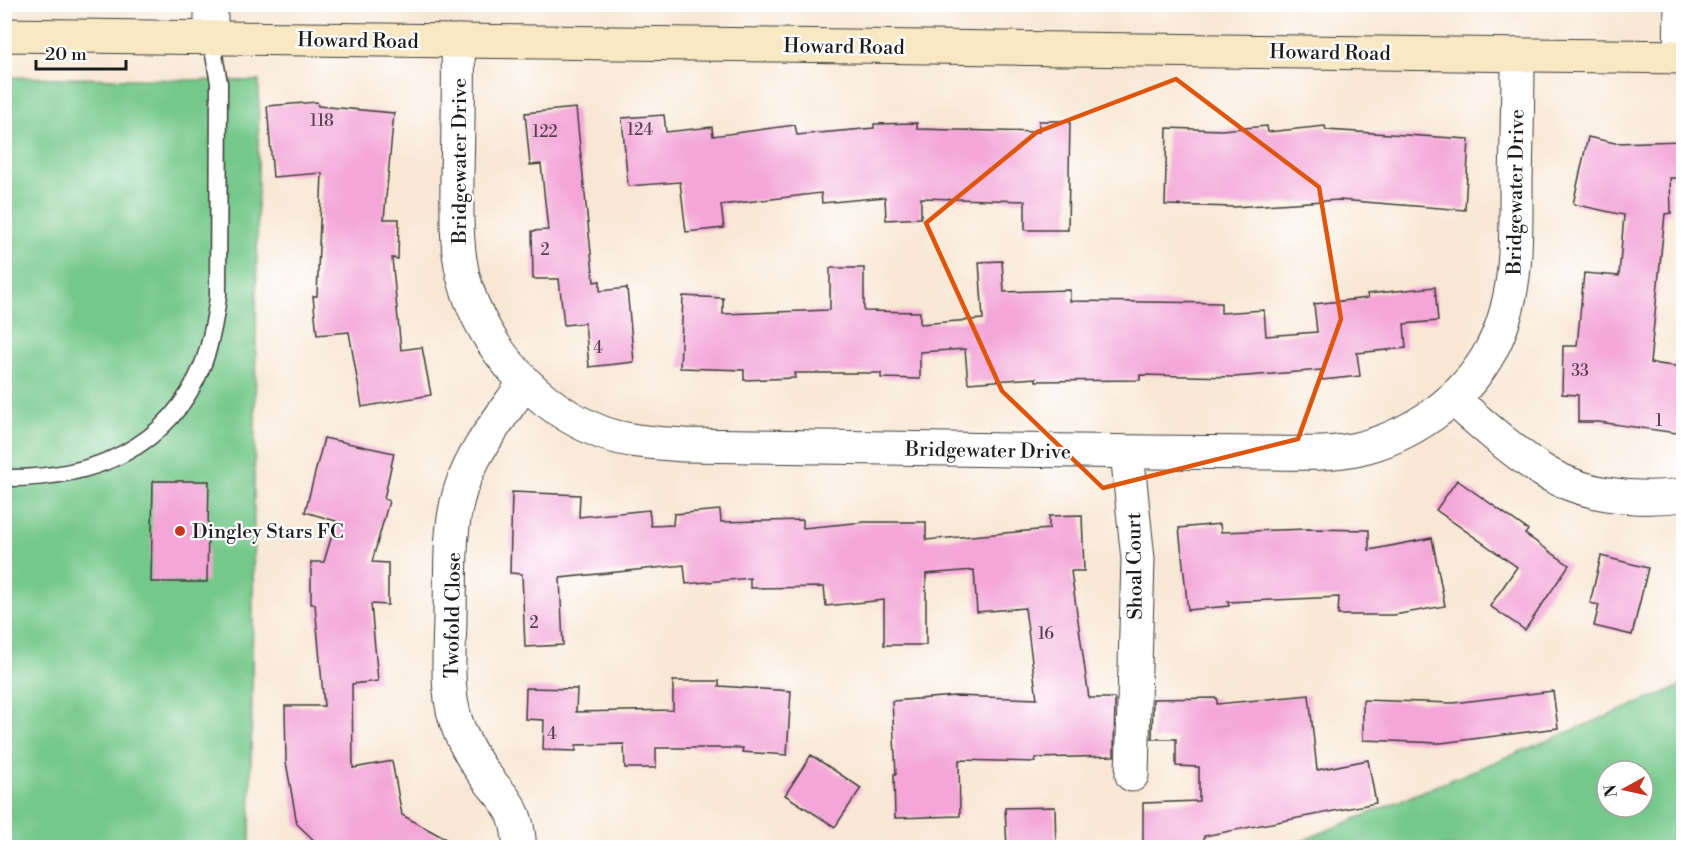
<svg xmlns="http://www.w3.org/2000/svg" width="1688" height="852" font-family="'Libre Bodoni',serif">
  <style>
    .green { fill: #75c88a; stroke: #487253; stroke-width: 1.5; fill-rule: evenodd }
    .building { fill: #f3a6d7 }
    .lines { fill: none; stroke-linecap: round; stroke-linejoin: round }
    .lane-casing { stroke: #3d3a38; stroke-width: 19 }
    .street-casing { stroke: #3d3a38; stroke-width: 35 }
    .secondary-casing { stroke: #3d3a38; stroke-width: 35 }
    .lane { stroke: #fff; stroke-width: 16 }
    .street { stroke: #fff; stroke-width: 33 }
    .secondary { stroke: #f8e8c3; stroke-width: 33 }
    .marked { fill: none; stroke: #de560d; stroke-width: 4.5; stroke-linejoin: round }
    .poi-dot { fill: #c8321e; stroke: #fff; stroke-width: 2 }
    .labels { text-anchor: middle; stroke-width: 4.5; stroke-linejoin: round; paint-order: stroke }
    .number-label { font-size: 16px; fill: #523e4b }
    .street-label { font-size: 20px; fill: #1c1c1c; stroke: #fff }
    .poi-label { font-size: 20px; fill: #1c1c1c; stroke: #fff; text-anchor: start }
  </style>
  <rect width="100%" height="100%" fill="#fff"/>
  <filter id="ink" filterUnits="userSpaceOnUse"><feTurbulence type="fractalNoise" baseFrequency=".0167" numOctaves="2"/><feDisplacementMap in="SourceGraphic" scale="12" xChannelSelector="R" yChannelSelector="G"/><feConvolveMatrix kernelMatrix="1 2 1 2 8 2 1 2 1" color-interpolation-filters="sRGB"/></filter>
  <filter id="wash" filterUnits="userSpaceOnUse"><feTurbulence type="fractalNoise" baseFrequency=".008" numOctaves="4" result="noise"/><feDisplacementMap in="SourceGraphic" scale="24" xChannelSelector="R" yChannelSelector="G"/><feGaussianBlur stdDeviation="1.35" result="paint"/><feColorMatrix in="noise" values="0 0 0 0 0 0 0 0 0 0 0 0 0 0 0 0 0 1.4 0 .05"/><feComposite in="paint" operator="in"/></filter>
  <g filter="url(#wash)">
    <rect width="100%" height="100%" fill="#f8e7d4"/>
    <path class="green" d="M 5,77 L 259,81 L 250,847 L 5,847 Z
      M 1683,685 L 1684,843 L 1677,847 L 1287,847 ZM 1607,771 L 1643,771 L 1643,807 L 1607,807 Z"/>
    <g id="blocks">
      <path class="building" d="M 317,102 L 318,106 L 394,113 L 384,219 L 399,219 L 398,259 L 392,258 L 401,350 L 422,347 L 431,395 L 362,407 L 349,332 L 317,335 L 313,296 L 317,296 L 322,173 L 273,177 L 267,106 Z
        M 576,108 L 594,282 L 600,281 L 600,291 L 627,288 L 634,362 L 589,367 L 585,323 L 564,325 L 559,279 L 533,279 L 532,231 L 548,230 L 541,164 L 530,165 L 525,113 Z
        M 664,115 L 666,132 L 712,127 L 713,136 L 795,125 L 797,135 L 874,128 L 874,124 L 917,123 L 917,129 L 1039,132 L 1039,121 L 1070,121 L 1068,230 L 1025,230 L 1025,201 L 921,198 L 921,218 L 886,220 L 885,197 L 822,203 L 821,193 L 721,205 L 724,228 L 686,232 L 680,182 L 628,186 L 622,118 Z
        M 1267,126 L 1268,132 L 1325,126 L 1326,130 L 1469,139 L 1465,210 L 1339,200 L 1234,207 L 1165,205 L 1167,128 L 1221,130 Z
        M 1588,137 L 1615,143 L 1683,141 L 1683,178 L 1670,178 L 1671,213 L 1665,214 L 1650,363 L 1683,367 L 1683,434 L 1599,422 L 1578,422 L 1578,395 L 1562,394 L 1563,346 L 1577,346 L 1584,273 L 1619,276 L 1624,215 L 1573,204 Z
        M 1002,261 L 1004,292 L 1070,290 L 1070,301 L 1221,303 L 1221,313 L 1264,310 L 1266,336 L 1317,332 L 1314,304 L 1368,298 L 1367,294 L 1435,287 L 1438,321 L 1404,324 L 1406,348 L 1357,353 L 1360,376 L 1322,380 L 1321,370 L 1234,377 L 1140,375 L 1140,380 L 1036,381 L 1036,378 L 968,383 L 965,349 L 920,352 L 920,379 L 881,378 L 881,373 L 794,373 L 795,378 L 744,380 L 744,370 L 680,368 L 683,296 L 723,298 L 723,314 L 830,310 L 830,268 L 864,268 L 864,311 L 920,312 L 920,324 L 983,319 L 979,262 Z
        M 324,438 L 394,453 L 384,499 L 389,501 L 372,562 L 388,563 L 388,605 L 371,604 L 378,681 L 352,684 L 353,768 L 392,761 L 402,815 L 462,848 L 322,848 L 297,824 L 286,762 L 285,706 L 324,706 L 315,604 L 311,604 L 311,562 L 324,562 L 336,521 L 305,512 Z
        M 1457,480 L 1528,530 L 1525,534 L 1569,565 L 1525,630 L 1490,606 L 1517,567 L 1436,510 Z
        M 153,481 L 209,481 L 207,582 L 151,582 Z
        M 512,492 L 580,495 L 579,517 L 649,510 L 651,526 L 673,525 L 674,514 L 720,510 L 721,522 L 803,520 L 803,528 L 865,522 L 926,522 L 926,540 L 1049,529 L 1049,516 L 1082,515 L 1084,571 L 1071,571 L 1089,698 L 1114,698 L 1115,700 L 1114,756 L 1035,758 L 1035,762 L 959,760 L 960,816 L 895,818 L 894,774 L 896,774 L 892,701 L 955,696 L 1037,699 L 1025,608 L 977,612 L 974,570 L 926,574 L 926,645 L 884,645 L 884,600 L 826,606 L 824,587 L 750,588 L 750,578 L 686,584 L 684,565 L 560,578 L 563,645 L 525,647 L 522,574 L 510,573 Z
        M 1220,524 L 1221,532 L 1308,529 L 1369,530 L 1369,550 L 1432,538 L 1445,606 L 1394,615 L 1338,615 L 1339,597 L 1228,602 L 1229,606 L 1188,610 L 1179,528 Z
        M 1601,556 L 1648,568 L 1632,635 L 1594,626 L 1599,605 L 1590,603 Z
        M 673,681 L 719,681 L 719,686 L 791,691 L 787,755 L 742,752 L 743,748 L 656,748 L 656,768 L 625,768 L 624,744 L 576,745 L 576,751 L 543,750 L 544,720 L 525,719 L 526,688 L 577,689 L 576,712 L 673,710 Z
        M 1553,691 L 1558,728 L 1441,743 L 1363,740 L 1363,700 L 1453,703 Z
        M 1309,695 L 1317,770 L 1368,760 L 1376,803 L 1204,836 L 1204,848 L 1143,848 L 1143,803 L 1199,801 L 1199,767 L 1176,766 L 1176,739 L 1152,739 L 1153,699 L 1217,698 L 1217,704 Z
        M 811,755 L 861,788 L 835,827 L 785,795 Z
        M 1055,807 L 1056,848 L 1007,848 L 1005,808 Z"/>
    </g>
  </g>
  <g filter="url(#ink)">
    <use href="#blocks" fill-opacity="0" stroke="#3d3a38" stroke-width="1.5"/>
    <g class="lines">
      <defs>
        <path id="lane" d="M 4,478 C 91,479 169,450 203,364 C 211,343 215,320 218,297 L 219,83 L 211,38"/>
        <path id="street" d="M 211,38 L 211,4
          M 458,41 C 459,85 458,130 457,174 C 457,210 455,249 465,283 C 485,350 538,408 603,433 C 628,442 657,443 684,445 C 839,447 994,450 1149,452 C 1190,452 1230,453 1270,453 C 1298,453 1329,455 1356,449 C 1411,437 1465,399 1491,350 C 1519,298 1516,238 1516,181 C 1517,139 1518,97 1518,55
          M 1680,56 L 1681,4
          M 1453,399 C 1481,423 1509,449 1540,469 C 1582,496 1635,501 1684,495
          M 1127,452 L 1138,559 L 1132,775
          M 520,848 C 519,837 518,826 514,816 C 509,802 497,791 488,779 C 477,765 467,749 460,732 C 444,696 450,652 450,615 C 451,573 448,527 461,488 C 474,449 502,416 525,382"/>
        <path id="secondary" d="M 4,35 L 1684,57"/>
      </defs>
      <use href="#lane" class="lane-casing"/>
      <use href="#street" class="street-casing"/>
      <use href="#secondary" class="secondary-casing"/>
      <use href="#lane" class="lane"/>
      <use href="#street" class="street"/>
      <use href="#secondary" class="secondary"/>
    </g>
  </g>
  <path class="marked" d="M 1176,79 L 1319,187 L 1341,319 L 1298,439 L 1103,488 L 1002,391 L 926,223 L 1037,132 Z"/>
  <circle class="poi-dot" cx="180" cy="531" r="6"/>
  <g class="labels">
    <g class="number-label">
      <text x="322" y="126">118</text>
      <text x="640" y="135">124</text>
      <text x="545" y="137">122</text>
      <text x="545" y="255">2</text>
      <text x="598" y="353">4</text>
      <text x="1580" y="376">33</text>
      <text x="1659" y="426">1</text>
      <text x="534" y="628">2</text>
      <text x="1046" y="639">16</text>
      <text x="552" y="739">4</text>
    </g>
    <g class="street-label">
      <text transform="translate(358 40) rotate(1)" y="7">Howard Road</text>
      <text transform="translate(844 46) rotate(1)" y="7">Howard Road</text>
      <text transform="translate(1330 52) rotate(1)" y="7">Howard Road</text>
      <text transform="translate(459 161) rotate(-90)" y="7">Bridgewater Drive</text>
      <text transform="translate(1515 192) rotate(-89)" y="7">Bridgewater Drive</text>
      <text transform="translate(988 450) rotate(1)" y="7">Bridgewater Drive</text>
      <text transform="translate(1134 566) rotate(-91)" y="7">Shoal Court</text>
      <text transform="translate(452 615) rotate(-89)" y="7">Twofold Close</text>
    </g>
    <g class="poi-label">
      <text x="192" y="538">Dingley Stars FC</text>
    </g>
  </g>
  <rect width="1688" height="852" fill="none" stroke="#fff" stroke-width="24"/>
  <g transform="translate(1625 789) rotate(262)"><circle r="28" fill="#ffffff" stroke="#a4a4a4" stroke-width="1.5"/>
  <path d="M0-4.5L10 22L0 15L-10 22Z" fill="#c8321e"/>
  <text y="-9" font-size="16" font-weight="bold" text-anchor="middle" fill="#1c1c1c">N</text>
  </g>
  <path d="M36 60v9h90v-9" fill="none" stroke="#1c1c1c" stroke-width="3"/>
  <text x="45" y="60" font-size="18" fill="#1c1c1c" stroke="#ffffff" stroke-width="4.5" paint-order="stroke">20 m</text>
</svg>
